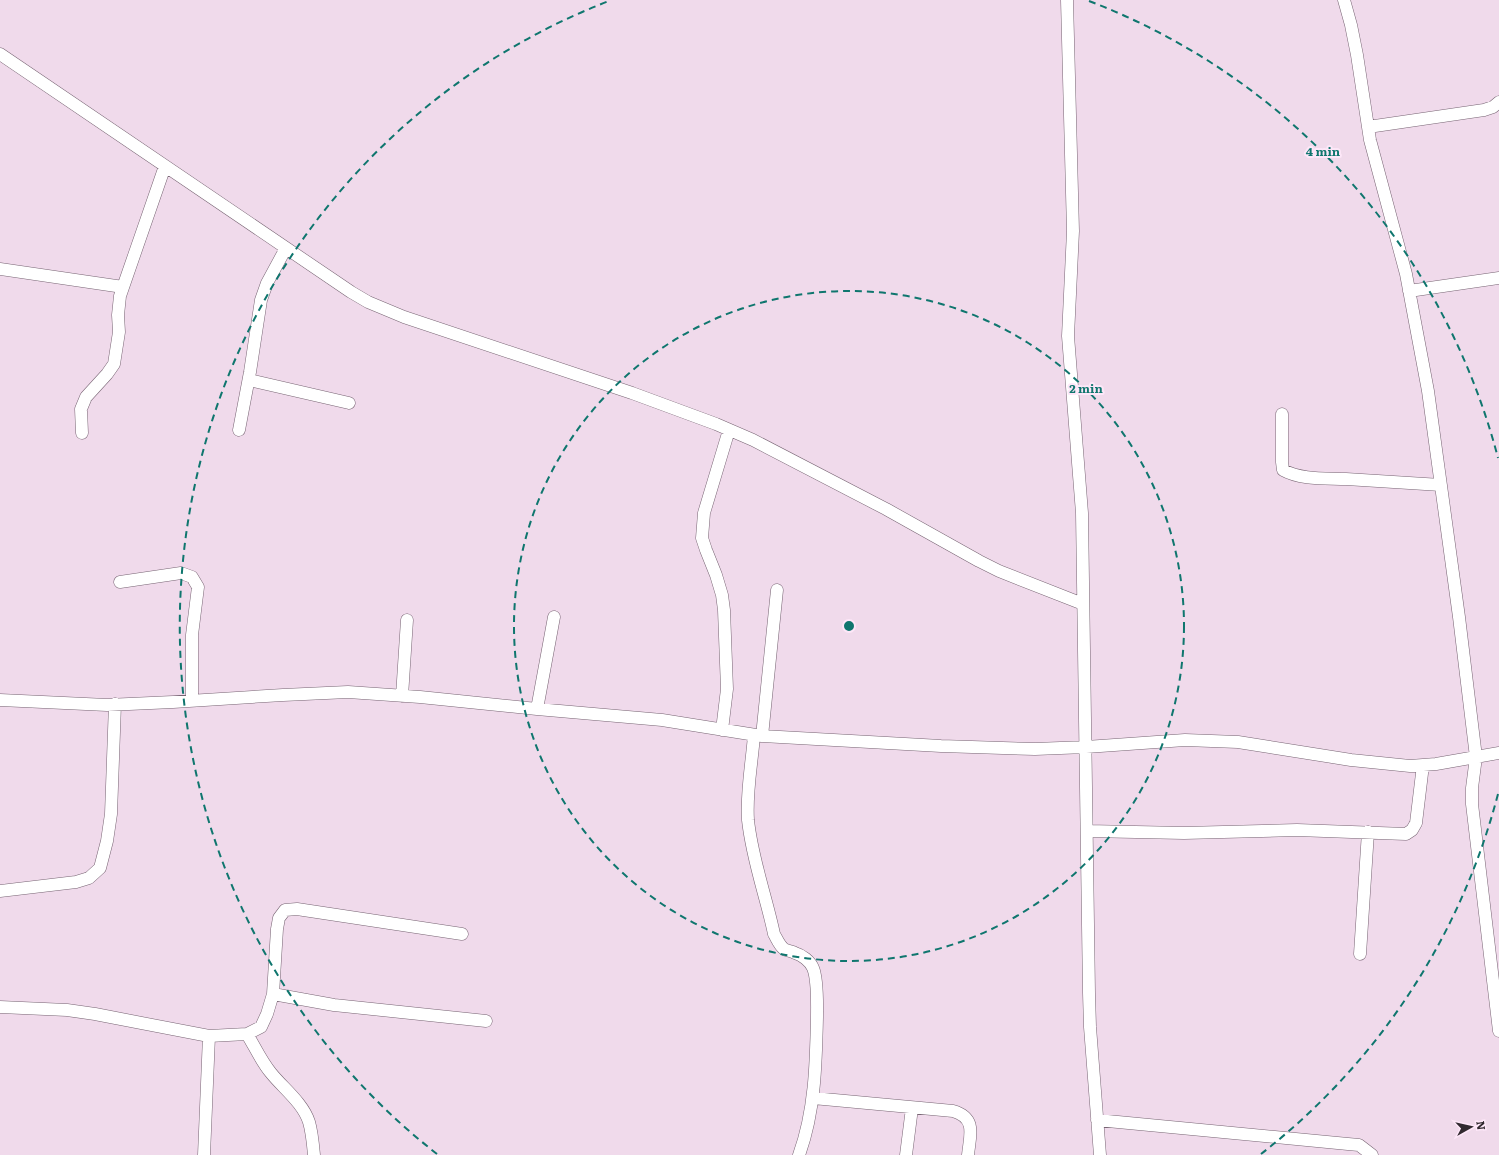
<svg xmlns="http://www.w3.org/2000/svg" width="1499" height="1155" font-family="Literata,serif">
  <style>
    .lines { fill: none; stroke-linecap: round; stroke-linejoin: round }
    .minor-casing { stroke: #776473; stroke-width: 13 }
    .minor { stroke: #fff; stroke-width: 12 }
    .ring { fill: none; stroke: #0f766e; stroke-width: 2; stroke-dasharray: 7 5 }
    .centre { fill: #0f766e; stroke: #fde7f8; stroke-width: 2 }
    .ring-label { font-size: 12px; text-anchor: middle; font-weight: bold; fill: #0f766e; stroke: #fde7f8; stroke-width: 4; stroke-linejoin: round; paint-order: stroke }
  </style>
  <rect width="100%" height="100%" fill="#f0daeb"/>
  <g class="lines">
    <defs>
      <path id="minor" d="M 1067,0 L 1073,231 L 1068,336 L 1082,513 L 1089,993 L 1090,1027 L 1100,1155
        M 1344,0 L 1351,25 L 1357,55 L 1370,140 L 1406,274 L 1428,391 L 1459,617 L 1476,757 L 1472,788 L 1472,804 L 1499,1031
        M 0,54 L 351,292 L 368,302 L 404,317 L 632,393 L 716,424 L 753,440 L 886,509 L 979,561 L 999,571 L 1083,604
        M 1368,127 L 1484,110 L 1493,107 L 1499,102
        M 0,269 L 123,287
        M 1409,291 L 1499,278
        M 249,380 L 349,403
        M 1282,414 L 1282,462 L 1283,470 C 1301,480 1326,478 1346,479 C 1377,481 1409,483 1441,485
        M 239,430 L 250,372 L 261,300 L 267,283 L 286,248
        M 82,433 L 81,409 L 86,397 L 107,374 L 114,364 L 119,332 L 118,315 L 120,296 L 165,166
        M 120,582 L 181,573 L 192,577 L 198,587 L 192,635 L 192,701
        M 402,696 L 407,620
        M 0,700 L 107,705 L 173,702 L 283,695 L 348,692 L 420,697 L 537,709 L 662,720 L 762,736 L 941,746 L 1035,749 L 1086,747 L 1185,740 L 1238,742 L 1351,760 L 1410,766 L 1436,764 L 1499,753
        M 537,709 L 554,617
        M 722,730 L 727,689 L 724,610 L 722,595 L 716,575 L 706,550 L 702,538 L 704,513 L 729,430
        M 754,735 C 752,763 746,792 748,820 C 752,859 766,896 774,934 C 777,939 779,945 784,949 C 787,951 792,951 795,953 C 802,955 810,961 813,968 C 818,980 817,1004 817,1017 C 816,1064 815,1111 799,1155
        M 762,736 L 777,590
        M 1087,831 L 1184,833 L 1297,830 L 1406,834 L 1412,830 L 1416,823 L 1423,765
        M 0,891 L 76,882 L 89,878 L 100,868 L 107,841 L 111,814 L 115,704
        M 1360,954 L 1368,832
        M 273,994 L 334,1005 L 486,1021
        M 0,1007 L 67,1010 L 95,1014 L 209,1036
        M 247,1034 C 255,1047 261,1061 271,1073 C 283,1088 303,1103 309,1122 C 312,1132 313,1144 314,1155
        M 813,1098 L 953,1111 C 977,1118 970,1135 968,1155
        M 1097,1120 L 1348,1144 L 1359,1145 L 1372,1155
        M 204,1155 L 209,1036 L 247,1034 L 261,1027 L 267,1014 L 273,994 L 277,929 L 279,918 L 285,910 L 297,909 L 462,934
        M 906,1155 L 912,1108"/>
    </defs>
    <use href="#minor" class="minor-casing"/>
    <use href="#minor" class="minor"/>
  </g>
  <g class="ring">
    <circle cx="849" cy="626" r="335"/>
    <path d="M1498 794A670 670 0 0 1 1261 1154M437 1154A670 670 0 0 1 609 1M1089 1A670 670 0 0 1 1498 458"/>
  </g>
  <circle cx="849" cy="626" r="6" class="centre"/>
  <g class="ring-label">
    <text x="1323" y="156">4 min</text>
    <text x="1086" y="393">2 min</text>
  </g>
  <g transform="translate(1471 1127) rotate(82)" stroke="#fde7f8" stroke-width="3" paint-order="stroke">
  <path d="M0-3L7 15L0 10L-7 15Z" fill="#30282e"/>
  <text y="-6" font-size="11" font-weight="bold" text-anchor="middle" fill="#30282e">N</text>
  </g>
</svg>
